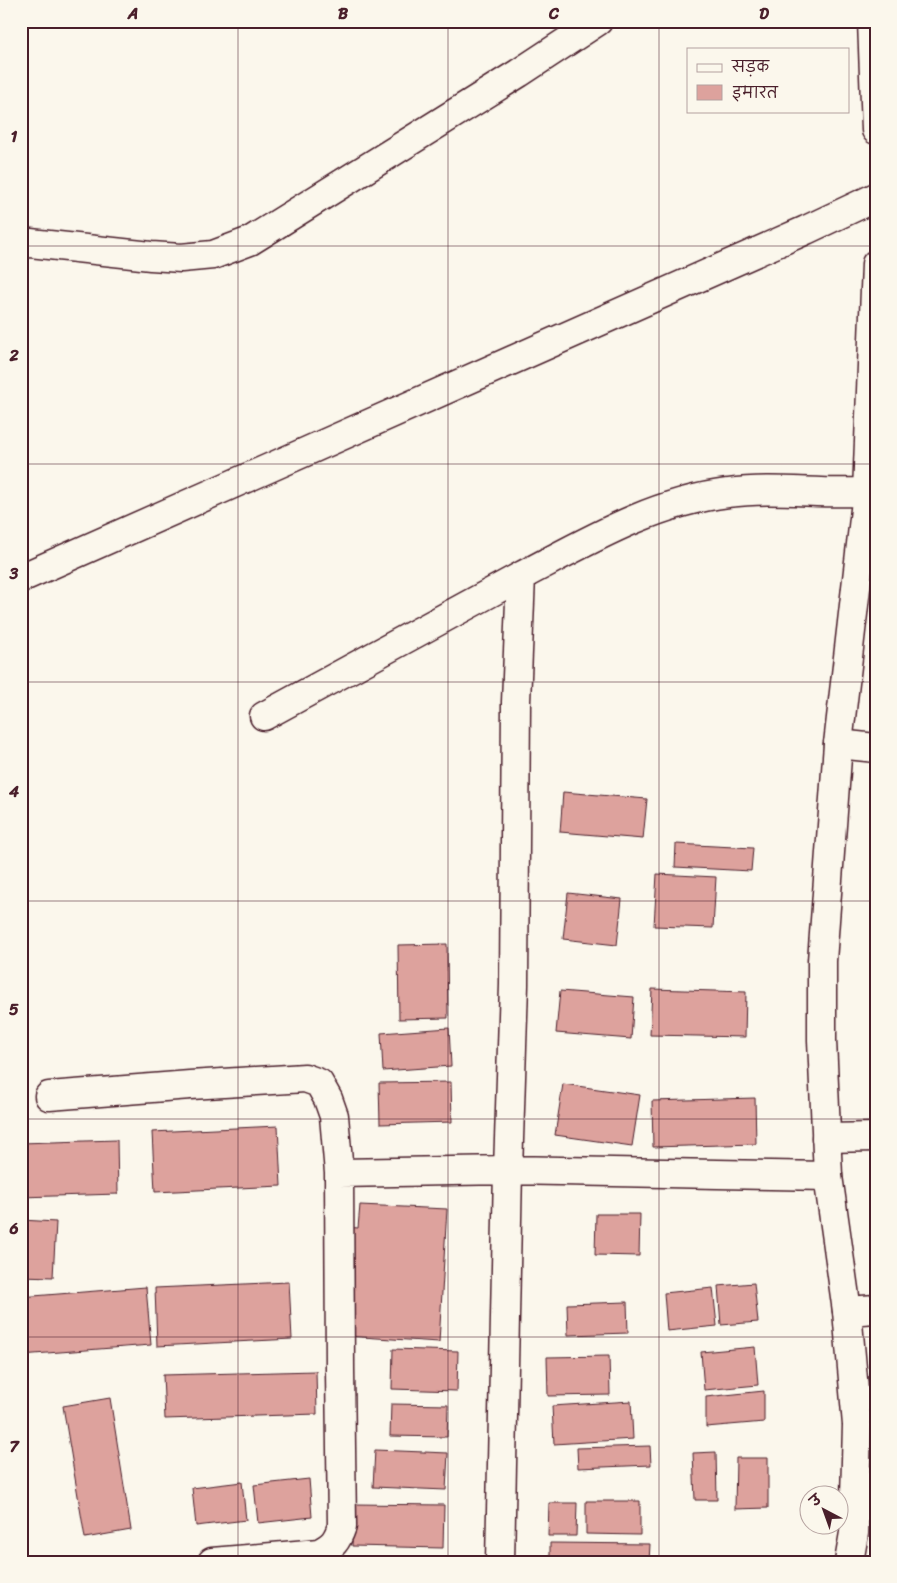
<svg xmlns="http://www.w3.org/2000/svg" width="897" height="1583" font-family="Sriracha,'Playpen Sans Deva',sans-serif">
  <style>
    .building { fill: #dda29d; stroke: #4a1f2b }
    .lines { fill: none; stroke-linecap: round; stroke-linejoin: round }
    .minor-casing { stroke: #4a1f2b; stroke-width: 31 }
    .tertiary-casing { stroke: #4a1f2b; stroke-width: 31 }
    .minor { stroke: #fbf7ec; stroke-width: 28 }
    .tertiary { stroke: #fbf7ec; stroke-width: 28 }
    .grid { fill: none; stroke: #4a1f2b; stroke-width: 1; stroke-opacity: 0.55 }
    .neatline { fill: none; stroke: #4a1f2b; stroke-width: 2 }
    .grid-label { font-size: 16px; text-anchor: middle; font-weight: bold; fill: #4a1f2b }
  </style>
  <rect width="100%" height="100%" fill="#fbf7ec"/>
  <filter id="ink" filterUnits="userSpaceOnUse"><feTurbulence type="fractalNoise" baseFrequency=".02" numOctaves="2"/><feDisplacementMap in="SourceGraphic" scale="10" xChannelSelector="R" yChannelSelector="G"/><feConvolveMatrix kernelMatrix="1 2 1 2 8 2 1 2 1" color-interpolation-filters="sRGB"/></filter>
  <g filter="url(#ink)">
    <path class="building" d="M 563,792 L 647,799 L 643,839 L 560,832 Z
      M 676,844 L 753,848 L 751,871 L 675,867 Z
      M 657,874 L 716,877 L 713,928 L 654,926 Z
      M 568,893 L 622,899 L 617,945 L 563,939 Z
      M 447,944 L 448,1018 L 399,1019 L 398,945 Z
      M 652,989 L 746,992 L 745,1037 L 650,1035 Z
      M 560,991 L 634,997 L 631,1039 L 556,1033 Z
      M 449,1028 L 451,1066 L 383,1071 L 381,1033 Z
      M 451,1082 L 452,1122 L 380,1124 L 379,1083 Z
      M 563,1084 L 640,1095 L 632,1146 L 555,1135 Z
      M 755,1098 L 756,1144 L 653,1147 L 652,1101 Z
      M 278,1126 L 281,1186 L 155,1192 L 152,1132 Z
      M 117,1140 L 118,1194 L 21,1197 L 21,1143 Z
      M 360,1205 L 447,1209 L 439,1342 L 346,1336 L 346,1227 L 358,1228 Z
      M 596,1214 L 640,1214 L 639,1256 L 595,1255 Z
      M 21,1220 L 56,1222 L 53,1277 L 21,1276 Z
      M 289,1282 L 292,1339 L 157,1346 L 155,1288 Z
      M 754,1283 L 758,1322 L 721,1325 L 718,1286 Z
      M 146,1287 L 151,1345 L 21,1355 L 21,1297 Z
      M 713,1288 L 717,1326 L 667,1331 L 664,1293 Z
      M 627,1302 L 628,1333 L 568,1335 L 567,1304 Z
      M 755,1347 L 758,1385 L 704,1390 L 701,1352 Z
      M 393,1349 L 458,1351 L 457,1391 L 392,1389 Z
      M 609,1356 L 610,1395 L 548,1396 L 547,1357 Z
      M 316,1371 L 317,1414 L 165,1419 L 163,1375 Z
      M 764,1391 L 764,1422 L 706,1427 L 706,1397 Z
      M 110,1398 L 131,1530 L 85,1538 L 63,1406 Z
      M 631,1401 L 633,1439 L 554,1444 L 552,1406 Z
      M 391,1404 L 448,1405 L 447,1437 L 390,1436 Z
      M 650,1446 L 651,1465 L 578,1468 L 577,1448 Z
      M 375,1450 L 448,1453 L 446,1490 L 373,1487 Z
      M 716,1452 L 717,1500 L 695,1500 L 693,1453 Z
      M 736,1458 L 768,1458 L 768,1508 L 735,1509 Z
      M 309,1479 L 312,1517 L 258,1523 L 254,1485 Z
      M 242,1482 L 246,1520 L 196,1526 L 192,1488 Z
      M 586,1501 L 640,1501 L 640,1535 L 586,1534 Z
      M 549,1503 L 577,1503 L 576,1536 L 548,1536 Z
      M 353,1504 L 444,1505 L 443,1548 L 352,1546 Z
      M 550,1543 L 650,1544 L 649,1562 L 550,1562 Z
      M 704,1557 L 769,1562 L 703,1562 Z"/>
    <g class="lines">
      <defs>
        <path id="minor" d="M 872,21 L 876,130
          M 21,242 L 151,256 L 181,258 L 213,255 L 250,241 L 519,73 L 598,21
          M 264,716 L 521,576
          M 838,744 L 876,748
          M 49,1096 L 190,1085 L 305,1078 L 319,1083 L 328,1099 L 334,1116 L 339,1173 L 340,1370 L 342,1526 C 337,1541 333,1546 319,1553 L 212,1562
          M 826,1138 L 876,1137
          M 339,1173 L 508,1170 L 828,1176
          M 847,1311 L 876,1309
          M 500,1562 L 508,1170 L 514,985 L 516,702 L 521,576 C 586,542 653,502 728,493 C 777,486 827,496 876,491"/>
        <path id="tertiary" d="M 21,578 L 806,230 L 876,197
          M 849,1562 L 854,1533 L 857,1425 L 847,1311 L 828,1176 L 822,1040 L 822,961 L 838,744 L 867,492 L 876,264"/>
      </defs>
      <use href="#minor" class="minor-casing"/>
      <use href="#tertiary" class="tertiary-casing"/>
      <use href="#minor" class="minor"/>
      <use href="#tertiary" class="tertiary"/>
    </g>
  </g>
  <path class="grid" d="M 238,21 L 238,1562M 448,21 L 448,1562M 659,21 L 659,1562M 21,246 L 876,246M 21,464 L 876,464M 21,682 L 876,682M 21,901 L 876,901M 21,1119 L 876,1119M 21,1337 L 876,1337"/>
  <rect width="897" height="1583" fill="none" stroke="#fbf7ec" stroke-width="55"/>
  <rect x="687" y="48" width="162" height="65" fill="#fbf7ec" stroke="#b4a19f"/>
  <rect x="697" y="64" width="25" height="8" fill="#fbf7ec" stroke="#b4a19f"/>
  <text x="732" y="72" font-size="15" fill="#4a1f2b">सड़क</text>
  <rect x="697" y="85" width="25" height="15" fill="#dda29d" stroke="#b4a19f"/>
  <text x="732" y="98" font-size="15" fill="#4a1f2b">इमारत</text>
  <g transform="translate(824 1510) rotate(319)"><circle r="24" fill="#fbf7ec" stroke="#b4a19f"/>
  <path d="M0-4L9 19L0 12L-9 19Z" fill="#4a1f2b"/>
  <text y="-8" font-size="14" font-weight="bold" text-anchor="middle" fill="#4a1f2b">उ</text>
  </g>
  <rect x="28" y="28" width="842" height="1528" class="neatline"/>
  <g class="grid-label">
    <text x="133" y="19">A</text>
    <text x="343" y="19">B</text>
    <text x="554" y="19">C</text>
    <text x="764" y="19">D</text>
    <text x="14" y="142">1</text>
    <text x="14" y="361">2</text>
    <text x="14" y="579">3</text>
    <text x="14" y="797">4</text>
    <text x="14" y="1015">5</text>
    <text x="14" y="1234">6</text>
    <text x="14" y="1452">7</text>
  </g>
</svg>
